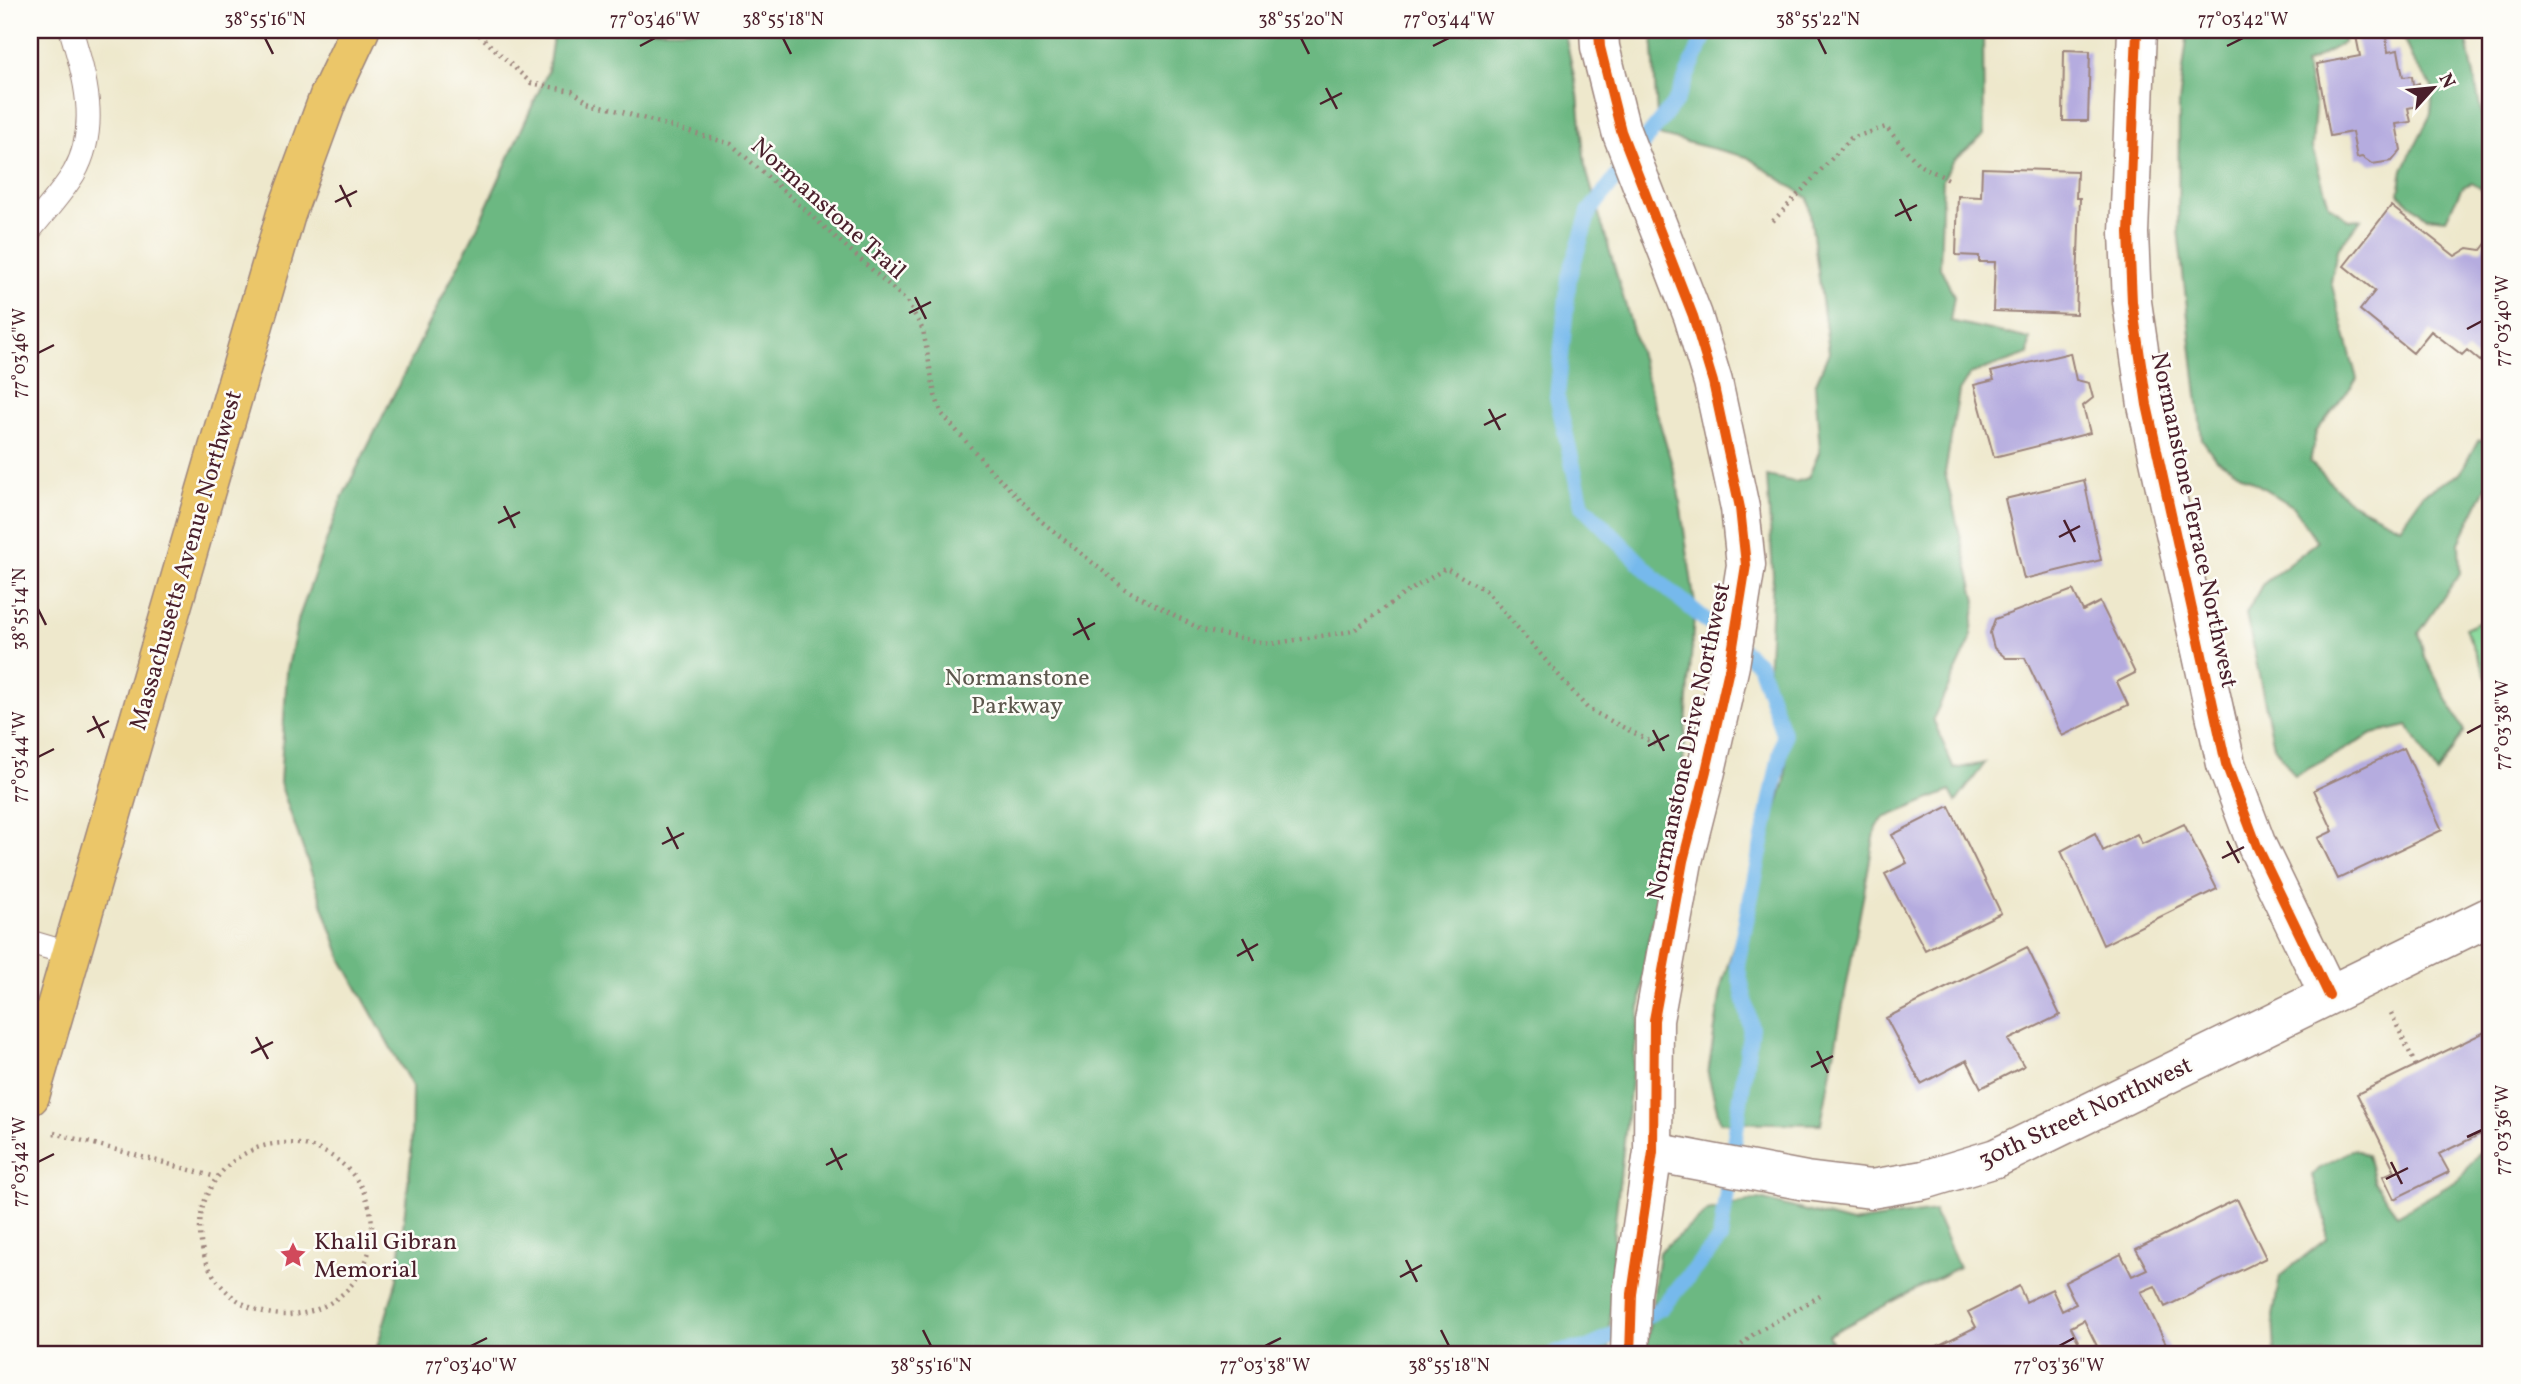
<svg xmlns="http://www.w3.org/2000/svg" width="2521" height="1384" font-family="Vollkorn,serif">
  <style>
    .green { fill: #86d89a; stroke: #687c62; stroke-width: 2 }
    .forest { fill: #6cb882; stroke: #5b6c56; stroke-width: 2 }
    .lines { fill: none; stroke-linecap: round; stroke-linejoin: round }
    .stream { stroke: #76b9ec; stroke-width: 16 }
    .building { fill: #b5acdf }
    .service-casing { stroke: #9c847c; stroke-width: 25 }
    .minor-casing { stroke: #9c847c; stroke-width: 41 }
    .primary-casing { stroke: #9c847c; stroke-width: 41 }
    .path { stroke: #9c847c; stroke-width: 4.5; stroke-dasharray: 2 5; stroke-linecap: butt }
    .service { stroke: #fff; stroke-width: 23 }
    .minor { stroke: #fff; stroke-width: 38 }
    .primary { stroke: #ebc669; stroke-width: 38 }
    .cycleway-casing { stroke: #fdfcf7; stroke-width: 15 }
    .cycleway { stroke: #e8590c; stroke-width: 10 }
    .ticks { fill: none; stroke: #4a1f2b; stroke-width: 2.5 }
    .labels { text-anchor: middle; stroke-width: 5; stroke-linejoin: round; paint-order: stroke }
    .street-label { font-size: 24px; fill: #4a1f2b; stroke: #fdfcf7 }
    .park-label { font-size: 24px; fill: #5c564c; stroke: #fdfcf7 }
    .poi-label { font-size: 24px; fill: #4a1f2b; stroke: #fdfcf7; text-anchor: start }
    .neatline { fill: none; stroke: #4a1f2b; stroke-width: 2.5 }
    .ticks-label { font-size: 18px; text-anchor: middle; fill: #4a1f2b }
  </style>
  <rect width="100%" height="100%" fill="#fdfcf7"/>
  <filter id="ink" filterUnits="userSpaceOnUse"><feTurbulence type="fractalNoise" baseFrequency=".0143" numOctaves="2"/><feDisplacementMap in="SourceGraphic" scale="14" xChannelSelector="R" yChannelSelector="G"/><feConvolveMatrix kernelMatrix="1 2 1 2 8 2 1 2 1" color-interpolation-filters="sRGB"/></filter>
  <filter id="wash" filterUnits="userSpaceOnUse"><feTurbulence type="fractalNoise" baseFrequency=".00686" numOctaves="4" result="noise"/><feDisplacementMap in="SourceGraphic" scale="28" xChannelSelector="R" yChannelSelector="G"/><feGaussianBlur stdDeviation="1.57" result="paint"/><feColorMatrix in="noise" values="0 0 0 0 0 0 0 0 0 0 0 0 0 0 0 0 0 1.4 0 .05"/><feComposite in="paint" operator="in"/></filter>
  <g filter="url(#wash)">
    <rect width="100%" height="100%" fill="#eee8cc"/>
    <path class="green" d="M 2491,616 L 2491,688 L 2465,628 Z"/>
    <path class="forest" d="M 554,30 L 1564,30 L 1578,94 L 1585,166 L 1677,482 L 1695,604 L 1681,793 L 1647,948 L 1625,1133 L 1614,1230 L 1609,1354 L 375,1354 L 397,1279 L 411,1158 L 412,1086 L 342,960 L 280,783 L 287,671 L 299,617 L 342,498 L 477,228 L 548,71 Z
      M 1652,30 L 1983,30 L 1984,135 L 1954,160 L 1943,179 L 1940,267 L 1954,296 L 1950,321 L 2030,339 L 2028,354 L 1970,374 L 1959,391 L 1945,473 L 1976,601 L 1970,642 L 1933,719 L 1954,769 L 1985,763 L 1956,802 L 1950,791 L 1884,818 L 1876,827 L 1821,1124 L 1720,1122 L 1708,1074 L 1722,983 L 1785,781 L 1788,734 L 1768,679 L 1773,575 L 1767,476 L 1795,482 L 1808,478 L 1820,450 L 1815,385 L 1829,352 L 1808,198 L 1747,157 L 1658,135 Z
      M 2188,30 L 2344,30 L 2343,43 L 2305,64 L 2315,106 L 2312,148 L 2329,205 L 2349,220 L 2361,219 L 2337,250 L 2331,282 L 2357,379 L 2316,432 L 2310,462 L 2350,502 L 2400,527 L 2424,493 L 2460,474 L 2478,440 L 2489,440 L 2491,446 L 2490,479 L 2459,543 L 2460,573 L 2419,633 L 2424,656 L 2464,731 L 2437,774 L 2408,726 L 2373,734 L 2295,776 L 2274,746 L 2246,614 L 2262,585 L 2317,542 L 2294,507 L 2215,458 L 2202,439 L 2178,230 L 2179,103 Z
      M 2400,30 L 2465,30 L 2485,132 L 2491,142 L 2491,195 L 2472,183 L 2462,187 L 2446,219 L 2426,217 L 2399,194 L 2403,169 L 2431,114 L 2433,87 L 2413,61 Z
      M 2491,1147 L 2491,1354 L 2275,1354 L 2273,1316 L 2280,1276 L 2326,1239 L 2326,1220 L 2312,1176 L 2320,1168 L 2354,1149 L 2367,1155 L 2374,1181 L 2397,1215 L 2460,1179 L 2478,1154 Z
      M 1760,1199 L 1852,1223 L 1934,1211 L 1959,1267 L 1828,1335 L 1837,1354 L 1646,1354 L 1659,1252 L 1708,1211 Z"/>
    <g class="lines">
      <path class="stream" d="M 1554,1354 L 1558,1352 L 1589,1348 L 1661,1308 L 1720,1239 L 1751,1028 L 1737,965 L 1784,736 L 1759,664 L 1658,581 L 1582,505 L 1557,397 L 1569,277 L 1589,212 L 1676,101 L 1707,30"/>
    </g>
    <g id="blocks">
      <path class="building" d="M 2363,30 L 2385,30 L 2388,52 L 2398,50 L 2403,77 L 2412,76 L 2413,85 L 2419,83 L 2421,94 L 2416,96 L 2418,106 L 2408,108 L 2411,122 L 2396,124 L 2401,150 L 2392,161 L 2372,164 L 2362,157 L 2357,158 L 2352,132 L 2330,136 L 2317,64 L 2360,56 L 2355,31 Z
        M 2064,50 L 2090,51 L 2088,121 L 2063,121 Z
        M 1982,168 L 2077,171 L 2076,198 L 2080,198 L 2076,314 L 1993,311 L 1995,262 L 1979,262 L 1979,256 L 1956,255 L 1958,196 L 1981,197 Z
        M 2391,206 L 2455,256 L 2468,248 L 2481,250 L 2491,237 L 2491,359 L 2486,366 L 2467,350 L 2462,355 L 2431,331 L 2413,353 L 2360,310 L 2375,291 L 2344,266 Z
        M 2070,353 L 2076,380 L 2089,383 L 2093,398 L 2083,406 L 2090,433 L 1994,457 L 1974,385 L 1994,380 L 1991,372 Z
        M 2084,480 L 2101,560 L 2024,579 L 2005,499 Z
        M 2073,590 L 2083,611 L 2100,602 L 2135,673 L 2117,682 L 2128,705 L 2062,736 L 2025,658 L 2006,658 L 1994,648 L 1990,633 L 1995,619 Z
        M 2404,748 L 2442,830 L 2338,879 L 2318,838 L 2333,831 L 2314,790 Z
        M 1949,806 L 2001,913 L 1925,950 L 1885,874 L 1907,863 L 1892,835 Z
        M 2184,824 L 2217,889 L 2103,945 L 2061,851 L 2095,833 L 2103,851 L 2137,834 L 2142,844 Z
        M 2027,947 L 2060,1015 L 2008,1040 L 2024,1066 L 1981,1088 L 1967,1060 L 1921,1084 L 1886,1018 Z
        M 2491,1029 L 2491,1129 L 2439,1154 L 2449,1172 L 2394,1199 L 2383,1176 L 2395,1171 L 2357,1094 Z
        M 2237,1199 L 2266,1258 L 2165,1307 L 2155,1286 L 2141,1292 L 2171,1354 L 2101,1354 L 2084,1320 L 2071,1327 L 2080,1345 L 2061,1354 L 1931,1354 L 1929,1350 L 1976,1327 L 1968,1312 L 2019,1286 L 2026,1302 L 2052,1289 L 2062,1311 L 2076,1304 L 2065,1282 L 2121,1254 L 2132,1276 L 2147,1269 L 2136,1249 Z"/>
    </g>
  </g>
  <g filter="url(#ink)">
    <use href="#blocks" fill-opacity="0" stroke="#9c847c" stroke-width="2"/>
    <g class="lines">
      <defs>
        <path id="service" d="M 30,230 C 44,212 62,193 74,173 C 100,127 85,77 71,30
          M 30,942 L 71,954"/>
        <path id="minor" d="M 1599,30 L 1600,47 L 1621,131 L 1693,316 L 1713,382 L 1740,508 L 1746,565 L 1730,665 L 1706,771 L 1683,861 L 1654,1020 L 1653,1152 L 1632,1294 L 1630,1354
          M 2137,30 L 2129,233 L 2132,302 L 2147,405 L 2226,764 L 2257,846 L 2329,995
          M 1653,1152 L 1806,1181 L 1871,1189 L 1924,1180 L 1996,1158 L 2491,916"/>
        <path id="primary" d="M 30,1096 L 286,214 L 329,96 L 360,30"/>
      </defs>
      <use href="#service" class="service-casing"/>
      <use href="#minor" class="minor-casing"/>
      <use href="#primary" class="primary-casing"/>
      <path class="path" d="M 474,30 L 531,83 L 572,91 L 588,102 L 731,144 L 907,301 L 923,330 L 935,395 L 942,414 L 989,468 L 1041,521 L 1125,589 L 1202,630 L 1270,644 L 1353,631 L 1404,594 L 1446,568 L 1485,590 L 1588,709 L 1665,749
        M 1773,221 L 1851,138 L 1886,127 L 1919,165 L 1948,179
        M 2391,1013 L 2416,1066
        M 54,1133 L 216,1177
        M200 1229a86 86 0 1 1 172 0a86 86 0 1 1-172 0Z
        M 1731,1354 L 1755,1333 L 1820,1296"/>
      <use href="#service" class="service"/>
      <use href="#minor" class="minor"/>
      <use href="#primary" class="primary"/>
      <defs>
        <path id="cycleway" d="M 1599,30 L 1600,47 L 1621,131 L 1693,316 L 1713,382 L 1740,508 L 1746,565 L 1730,665 L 1706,771 L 1683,861 L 1654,1020 L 1653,1152 L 1632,1294 L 1630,1354
          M 2137,30 L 2129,233 L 2132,302 L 2147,405 L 2226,764 L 2257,846 L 2329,995"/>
      </defs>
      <use href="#cycleway" class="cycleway-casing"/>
      <use href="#cycleway" class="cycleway"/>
    </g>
  </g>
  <path class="ticks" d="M 265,38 L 273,54M 783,38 L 791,54M 1301,38 L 1309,54M 1818,38 L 1826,54M 640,46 L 655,38M 1433,46 L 1449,38M 2227,46 L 2243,38M 1326,88 L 1337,109M 1320,104 L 1342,93M 340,185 L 351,207M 1900,199 L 1911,221M 335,202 L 357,191M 1895,216 L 1917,205M 915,297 L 926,319M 909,313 L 931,302M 2467,329 L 2482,321M 38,353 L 54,345M 1489,409 L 1500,430M 1484,425 L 1506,414M 504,506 L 515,528M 2064,520 L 2075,542M 498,523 L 520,512M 2059,537 L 2080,526M 38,609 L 46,625M 1078,618 L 1089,640M 1073,635 L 1095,623M 93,716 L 104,738M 1653,730 L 1664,751M 87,732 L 109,721M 2467,733 L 2482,725M 1648,746 L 1669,735M 38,757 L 54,749M 667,827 L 678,849M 2227,841 L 2239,863M 662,844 L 684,833M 2222,858 L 2244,847M 1242,939 L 1253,961M 1237,956 L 1258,944M 256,1037 L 268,1059M 1817,1051 L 1828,1073M 251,1053 L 273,1042M 1811,1067 L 1833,1056M 2467,1137 L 2482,1130M 831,1148 L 842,1170M 38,1162 L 54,1154M 2391,1162 L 2402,1184M 826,1165 L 847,1154M 2386,1179 L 2408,1168M 1406,1260 L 1417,1282M 1400,1277 L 1422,1265M 923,1330 L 931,1346M 1441,1330 L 1449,1346M 471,1346 L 487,1338M 1265,1346 L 1281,1338M 2059,1346 L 2074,1338"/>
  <defs>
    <symbol id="sight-bare" viewBox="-9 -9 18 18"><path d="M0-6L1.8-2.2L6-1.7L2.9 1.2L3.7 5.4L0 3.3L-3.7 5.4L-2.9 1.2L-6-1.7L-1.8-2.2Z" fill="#d1495b" stroke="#fdfcf7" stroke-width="2.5" paint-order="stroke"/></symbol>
  </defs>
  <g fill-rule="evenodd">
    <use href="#sight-bare" x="274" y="1236" width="38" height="38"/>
  </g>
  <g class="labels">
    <g class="street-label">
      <text transform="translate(829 208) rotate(42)" y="8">Normanstone Trail</text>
      <text transform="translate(2195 520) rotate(78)" y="8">Normanstone Terrace Northwest</text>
      <text transform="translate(185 560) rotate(-74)" y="8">Massachusetts Avenue Northwest</text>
      <text transform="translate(1688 741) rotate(-78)" y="8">Normanstone Drive Northwest</text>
      <text transform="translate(2085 1112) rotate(-25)" y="8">30th Street Northwest</text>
    </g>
    <g class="park-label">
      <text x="1017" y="685">Normanstone<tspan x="1017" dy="28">Parkway</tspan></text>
    </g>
    <g class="poi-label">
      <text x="314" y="1249">Khalil Gibran<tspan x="314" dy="28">Memorial</tspan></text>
    </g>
  </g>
  <rect width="2521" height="1384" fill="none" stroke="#fdfcf7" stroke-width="77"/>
  <g transform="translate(2433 88) rotate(63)" stroke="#fdfcf7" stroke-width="5" paint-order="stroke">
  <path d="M0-5L12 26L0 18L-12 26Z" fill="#4a1f2b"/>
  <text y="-10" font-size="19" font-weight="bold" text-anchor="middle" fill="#4a1f2b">N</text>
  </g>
  <rect x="38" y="38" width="2444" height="1308" class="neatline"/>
  <g class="ticks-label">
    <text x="265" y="25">38°55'16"N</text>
    <text x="655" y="25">77°03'46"W</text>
    <text x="783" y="25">38°55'18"N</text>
    <text x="1301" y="25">38°55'20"N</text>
    <text x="1449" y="25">77°03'44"W</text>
    <text x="1818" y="25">38°55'22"N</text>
    <text x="2243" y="25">77°03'42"W</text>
    <text transform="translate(2502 321) rotate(-90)" y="6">77°03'40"W</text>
    <text transform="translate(19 353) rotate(-90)" y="6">77°03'46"W</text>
    <text transform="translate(19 609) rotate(-90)" y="6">38°55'14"N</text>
    <text transform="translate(2502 725) rotate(-90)" y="6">77°03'38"W</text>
    <text transform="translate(19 757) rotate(-90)" y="6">77°03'44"W</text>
    <text transform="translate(2502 1130) rotate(-90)" y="6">77°03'36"W</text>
    <text transform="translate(19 1162) rotate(-90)" y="6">77°03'42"W</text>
    <text x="471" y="1371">77°03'40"W</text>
    <text x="931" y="1371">38°55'16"N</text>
    <text x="1265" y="1371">77°03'38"W</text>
    <text x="1449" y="1371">38°55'18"N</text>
    <text x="2059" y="1371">77°03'36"W</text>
  </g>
</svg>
